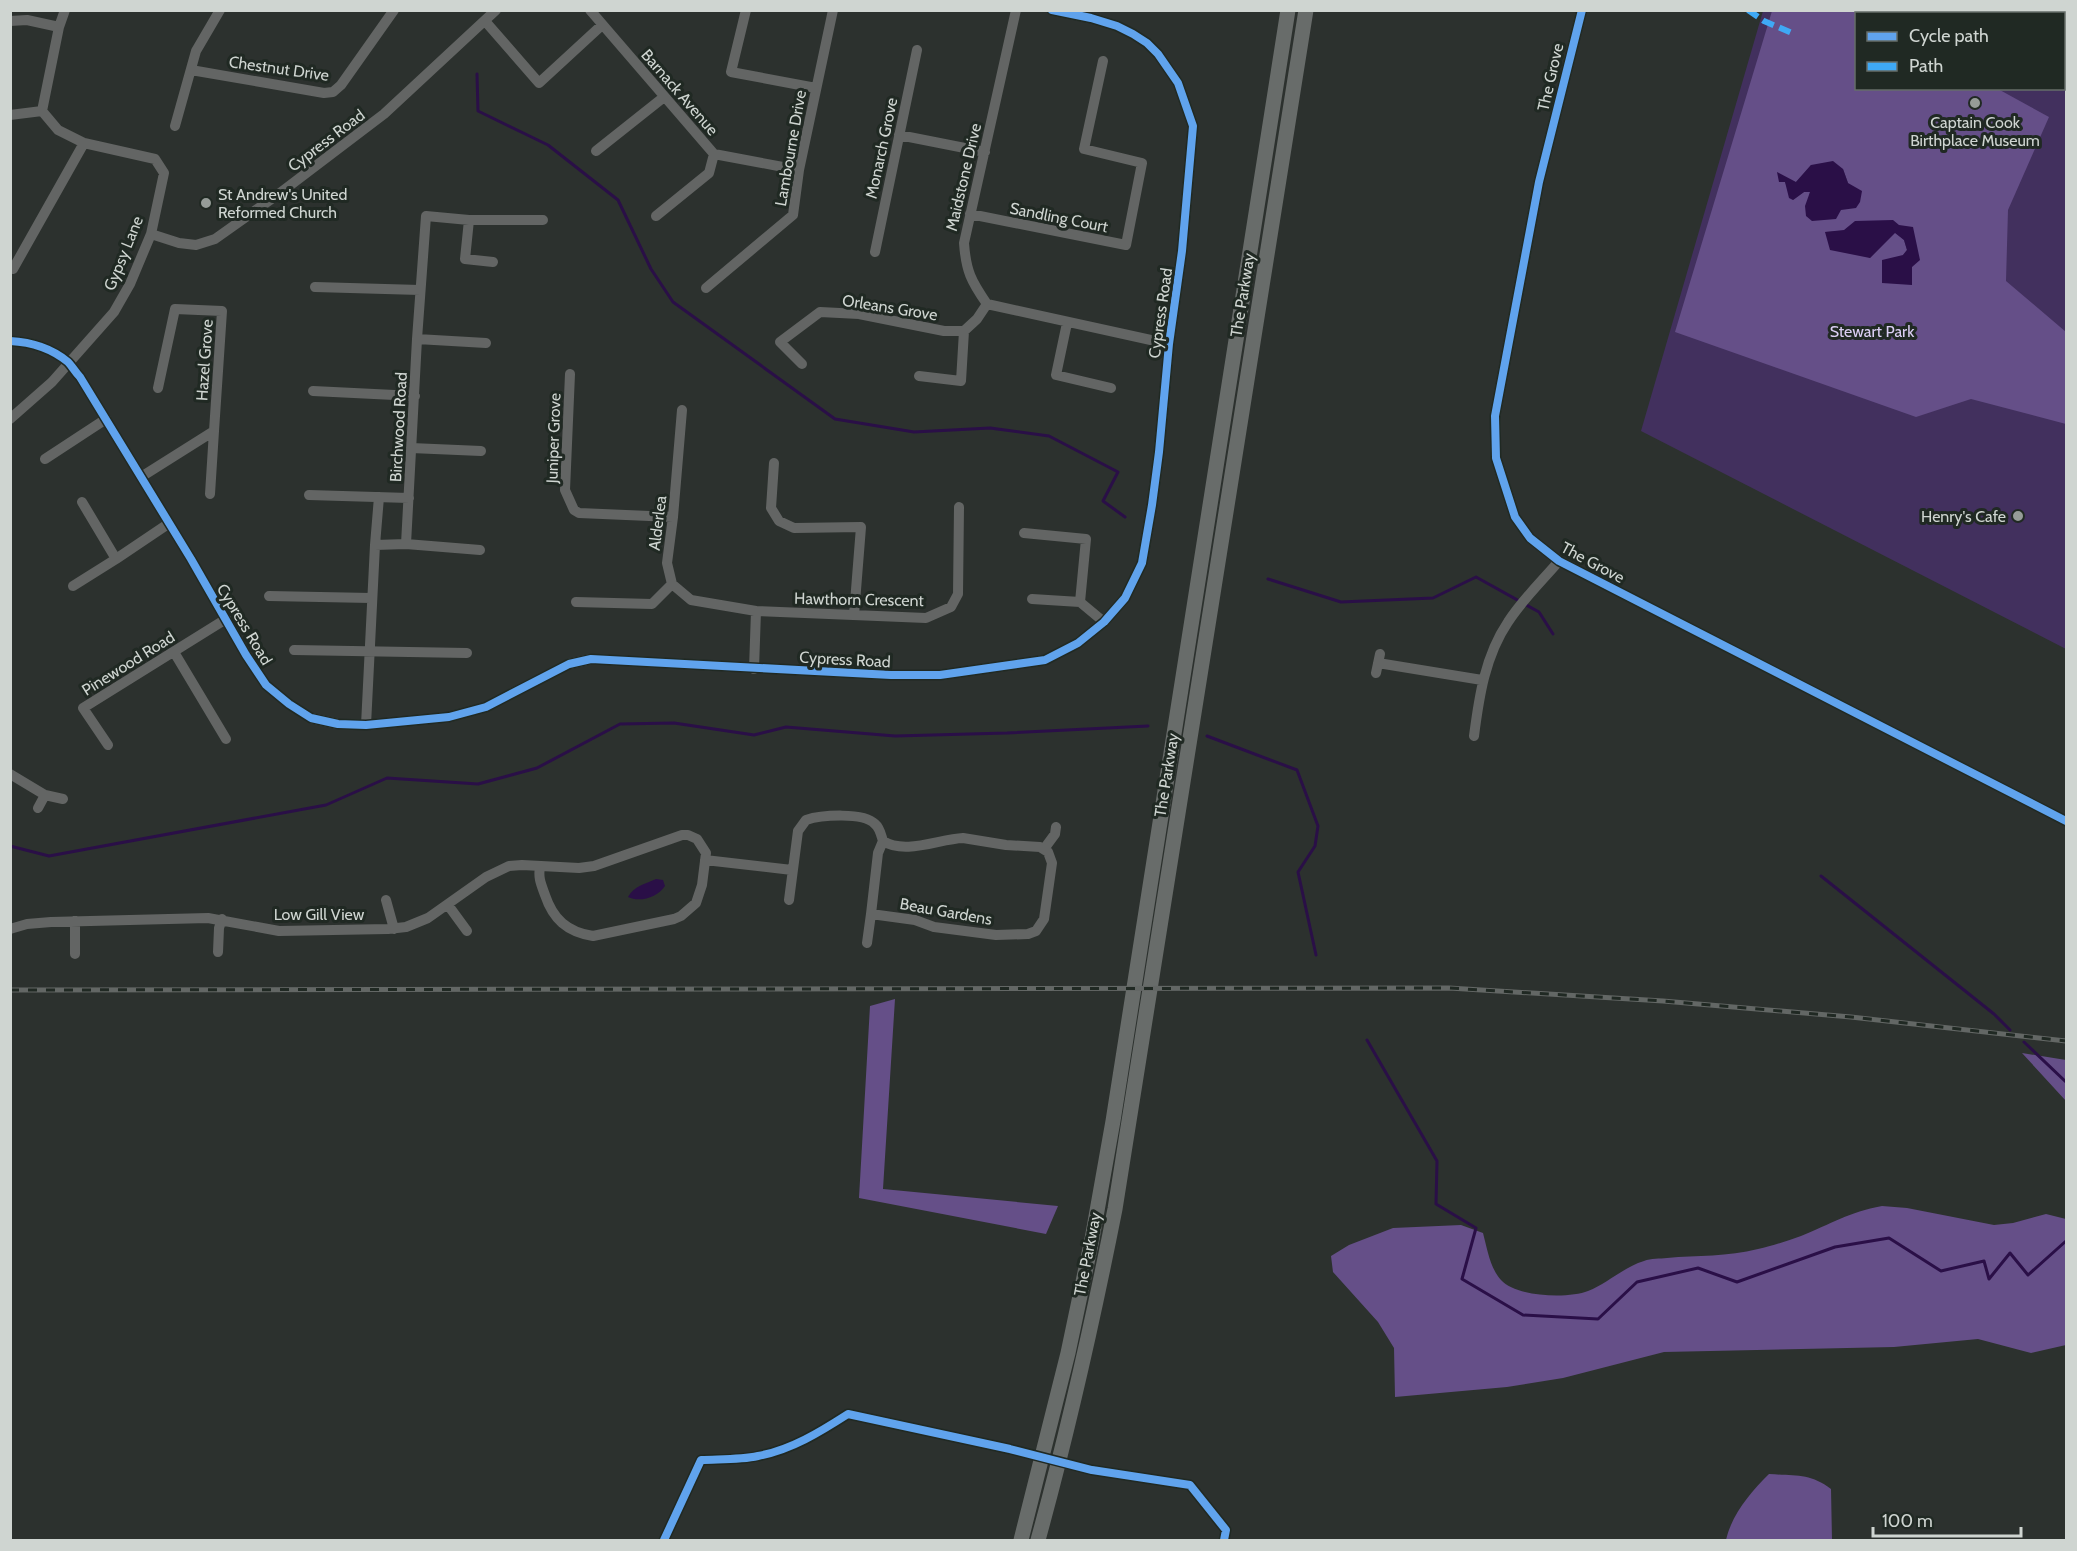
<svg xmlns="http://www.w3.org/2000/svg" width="2077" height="1551" font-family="Cabin,sans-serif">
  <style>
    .green { fill: #42305e; fill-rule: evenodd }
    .forest { fill: #654f88; fill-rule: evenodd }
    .water { fill: #2a0f47 }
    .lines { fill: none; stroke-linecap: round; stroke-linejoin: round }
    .stream { stroke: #2a0f47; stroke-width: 3 }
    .minor { stroke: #636564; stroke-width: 10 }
    .highway { stroke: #686c6a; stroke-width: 15 }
    .rail-casing { stroke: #636765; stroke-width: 5 }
    .rail { stroke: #202923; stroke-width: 3; stroke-dasharray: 9; stroke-linecap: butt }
    .quiet { stroke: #3fa9f5; stroke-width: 6; stroke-dasharray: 12 6; stroke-linecap: butt }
    .cycleway-casing { stroke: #202923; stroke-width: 11 }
    .cycleway { stroke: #60a3ed; stroke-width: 8 }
    .poi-dot { fill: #969c98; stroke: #202923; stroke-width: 2 }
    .labels { text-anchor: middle; stroke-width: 6; stroke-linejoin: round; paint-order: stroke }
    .street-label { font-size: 16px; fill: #cfd5d1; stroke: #202923 }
    .poi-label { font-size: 16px; fill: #cfd5d1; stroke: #202923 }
    .park-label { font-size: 16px; fill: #dbcef4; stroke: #202923 }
  </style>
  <rect width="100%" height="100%" fill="#2c312e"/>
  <path class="green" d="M 1763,11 L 2066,11 L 2066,649 L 1641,431 ZM 1856,14 L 2064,14 L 2064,88 L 1856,88 Z"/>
  <path class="forest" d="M 1854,10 L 1860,13 L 1856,14 L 1856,88 L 1998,89 L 2049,117 L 2008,210 L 2006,281 L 2066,332 L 2066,424 L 1971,399 L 1916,417 L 1675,332 L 1772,11 ZM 1811,165 L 1843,169 L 1848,183 L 1809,198 L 1810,192 L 1804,192 L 1793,200 L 1785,182 L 1796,182 ZM 1913,227 L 1912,267 L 1903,255 L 1907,250 L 1904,240 L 1895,232 L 1870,258 L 1825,232 Z
    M 895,999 L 883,1189 L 1058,1206 L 1046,1234 L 859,1198 L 870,1006 Z
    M 2022,1053 L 2066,1060 L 2066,1101 Z
    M 1882,1206 L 1907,1208 L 1994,1225 L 2013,1223 L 2046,1214 L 2066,1219 L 2066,1345 L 2031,1353 L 1978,1339 L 1894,1347 L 1664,1352 L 1563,1378 L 1507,1387 L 1395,1397 L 1394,1348 L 1378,1322 L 1333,1272 L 1331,1256 L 1349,1245 L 1393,1228 L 1461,1225 L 1483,1233 C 1487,1248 1490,1268 1501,1280 C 1516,1297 1568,1299 1588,1291 C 1608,1283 1624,1267 1644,1261 C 1651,1258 1660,1259 1667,1258 C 1697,1255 1728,1257 1758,1249 C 1772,1246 1787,1241 1801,1236 C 1831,1224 1849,1212 1882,1206 Z
    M 1769,1474 C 1795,1476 1810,1473 1831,1489 L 1832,1540 L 1726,1540 C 1732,1514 1750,1493 1769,1474 Z"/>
  <path class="water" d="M 1833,161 L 1843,169 L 1848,183 L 1862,191 L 1860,202 L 1856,208 L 1841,210 L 1836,219 L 1812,221 L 1806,216 L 1805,206 L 1810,192 L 1804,192 L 1793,200 L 1789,198 L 1785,182 L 1779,182 L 1777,172 L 1796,182 L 1811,165 Z
    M 1893,220 L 1899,225 L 1913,227 L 1920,260 L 1912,267 L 1912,285 L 1882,283 L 1882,260 L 1903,255 L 1907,250 L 1904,240 L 1895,233 L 1870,258 L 1830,250 L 1825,232 L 1844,230 L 1855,221 Z
    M 656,879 L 663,880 L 665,886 C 658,897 640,903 628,897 C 634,886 645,884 656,879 Z"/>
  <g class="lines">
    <path class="stream" d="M 477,74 L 478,111 L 548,145 L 618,200 L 651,269 L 673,302 L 835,419 L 914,432 L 990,428 L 1049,436 L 1118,472 L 1103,501 L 1125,517
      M 1268,579 L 1341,602 L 1433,598 L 1476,577 L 1539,612 L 1553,634
      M 1207,736 L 1297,770 L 1318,826 L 1315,846 L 1298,872 L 1316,955
      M 10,846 L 49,856 L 326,805 L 387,778 L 478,784 L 537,768 L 620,724 L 674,723 L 754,735 L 786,727 L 895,736 L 1007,733 L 1148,726
      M 1821,876 L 1994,1014 L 2010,1030
      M 1367,1040 L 1437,1161 L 1436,1204 L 1476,1228 L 1462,1279 L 1523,1315 L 1598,1319 L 1637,1282 L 1698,1268 L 1737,1282 L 1835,1247 L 1889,1238 L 1941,1271 L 1984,1261 L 1989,1279 L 2010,1253 L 2028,1275 L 2066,1241
      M 2024,1042 L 2066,1082"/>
    <path class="minor" d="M 590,10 L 714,154 L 799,170
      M 746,10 L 731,72 L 816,88
      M 1016,10 L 964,243 C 966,271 971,281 987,304 L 1169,344
      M 1582,10 L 1539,182 L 1495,416 L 1496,458 L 1515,517 L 1530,538 L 1559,561 L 2066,821
      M 10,21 L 27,20 L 59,27
      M 485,21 L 539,83 L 602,25
      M 191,70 L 324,93 L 333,92 L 341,85 L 394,10
      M 10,115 L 42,111
      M 175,126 L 196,51 L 220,10
      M 899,135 L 985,152
      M 596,151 L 664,97
      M 970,214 L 1126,245 L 1142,163 L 1084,149 L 1103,61
      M 656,216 L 709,173 L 714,154
      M 469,220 L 465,259 L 493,262
      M 151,234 L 179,243 L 196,245 L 215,239 L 280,193 L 384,114 L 496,10
      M 875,252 L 917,50
      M 13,269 L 84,143
      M 315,287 L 420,290
      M 706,288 L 793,215 L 799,170 L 833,10
      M 1067,323 L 1056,375 L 1111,388
      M 417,339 L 486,343
      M 10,341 C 31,342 51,348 68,362 C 72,366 75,372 80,377 L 191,559 L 246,655 L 266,685 L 289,704 L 311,718 L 338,724 L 366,725 L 449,717 L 486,707 L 569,664 L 591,659 L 891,675 L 940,675 L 1045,660 L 1078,643 L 1104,622 L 1125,598 L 1142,563 L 1152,505 L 1159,452 L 1169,344 L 1182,251 L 1193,126 L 1178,83 L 1158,54 L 1147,43 L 1133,34 L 1117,26 L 1091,18 L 1052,10
      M 802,364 L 780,342 L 820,312 L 859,314 L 944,331 L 964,331 L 977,319 L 987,304
      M 570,374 L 565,490 L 574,510 L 579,513 L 673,517
      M 919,376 L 961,381 L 964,331
      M 313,391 L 415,396
      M 682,410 L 673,517 L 667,563 L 672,584 L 691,600 L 756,611
      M 10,419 L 52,382 L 114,312 L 130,284 L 151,234 L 164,173 L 155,159 L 84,143 L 58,130 L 42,111 L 59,27 L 65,10
      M 411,448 L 481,451
      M 45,459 L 106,419
      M 774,463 L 771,508 L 779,521 L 794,528 L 861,527 L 854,615
      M 141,477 L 214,431 L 222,311 L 175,309 L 158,388
      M 210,494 L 214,431
      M 309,495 L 409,498
      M 82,502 L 116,559 L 168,524
      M 1024,533 L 1086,539 L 1080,602 L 1104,622
      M 406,544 L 480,550
      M 375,545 L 379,497
      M 73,586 L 116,559
      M 269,596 L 371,598
      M 1032,599 L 1080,602
      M 576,602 L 652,604 L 672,584
      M 294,650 L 467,653
      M 174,652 L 226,739
      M 1378,663 L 1482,680
      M 754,669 L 756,611 L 926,618 L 951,607 L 958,594 L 959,507
      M 1376,673 L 1380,654
      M 366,725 L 375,545 L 406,544 L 417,339 L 426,216 L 469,220 L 543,220
      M 1474,736 C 1479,697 1485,656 1508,622 C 1522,600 1542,581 1559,561
      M 108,745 L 83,708 L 226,619
      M 10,774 L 45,795 L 63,799
      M 38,808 L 45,795
      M 963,838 L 1006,845 L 1040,847 L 1048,852 L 1052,863 L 1044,919 L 1036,931 L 1028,934 L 996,935 L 934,927 L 915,920 L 871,914 L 878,853 L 883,841 C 905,855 939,839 963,838 Z
      M 1044,849 L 1055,834 L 1056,827
      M 705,860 L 792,870
      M 386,900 L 394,929
      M 789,900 L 798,831 L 806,820 C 821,815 864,812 875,824 C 880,828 881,835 883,841
      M 448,905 L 467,931
      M 75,921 L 75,954
      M 10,929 L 27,924 L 51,922 L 208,918 L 279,931 L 388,929 L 406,927 L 428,918 L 486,877 L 509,866 L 522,865 L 579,868 L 594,866 L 682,835 L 688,835 L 697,839 L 706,853 L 702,885 L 696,903 L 681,916 L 674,919 L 593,936 C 567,932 553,919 545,895 C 541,884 538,878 540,867
      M 867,943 L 871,914
      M 218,952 L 219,928 L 222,919"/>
    <path class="highway" d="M 1021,1540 L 1068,1353 L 1092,1239 L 1113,1121 L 1288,10
      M 1038,1540 C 1068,1431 1093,1320 1115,1209 L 1306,10"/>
    <defs>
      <path id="rail" d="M 10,990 L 1449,988 L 1663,1001 L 1851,1017 L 2066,1041"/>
    </defs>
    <use href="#rail" class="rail-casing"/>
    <use href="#rail" class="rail"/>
    <path class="quiet" d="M 1748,10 L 1764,21 L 1792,33"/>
    <defs>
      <path id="cycleway" d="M 1582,10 L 1539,182 L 1495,416 L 1496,458 L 1515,517 L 1530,538 L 1559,561 L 2066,821
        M 10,341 C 31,342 51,348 68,362 C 72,366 75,372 80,377 L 191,559 L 246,655 L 266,685 L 289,704 L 311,718 L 338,724 L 366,725 L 449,717 L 486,707 L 569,664 L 591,659 L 891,675 L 940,675 L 1045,660 L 1078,643 L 1104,622 L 1125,598 L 1142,563 L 1152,505 L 1159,452 L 1169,344 L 1182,251 L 1193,126 L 1178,83 L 1158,54 L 1147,43 L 1133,34 L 1117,26 L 1091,18 L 1052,10
        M 664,1540 L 701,1460 C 720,1459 740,1460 758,1456 C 791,1450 820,1432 848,1414 L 1010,1449 L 1092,1470 L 1190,1485 L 1226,1530 L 1224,1540"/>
    </defs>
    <use href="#cycleway" class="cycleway-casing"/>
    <use href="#cycleway" class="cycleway"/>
  </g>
  <g class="poi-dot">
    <circle cx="1975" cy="103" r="6"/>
    <circle cx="206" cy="203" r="6"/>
    <circle cx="2018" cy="516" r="6"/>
  </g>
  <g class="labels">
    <g class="street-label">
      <text transform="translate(279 68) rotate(8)" y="6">Chestnut Drive</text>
      <text transform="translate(1550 77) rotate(-77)" y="6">The Grove</text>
      <text transform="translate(680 92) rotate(49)" y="6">Barnack Avenue</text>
      <text transform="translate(326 140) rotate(-37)" y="6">Cypress Road</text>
      <text transform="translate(790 148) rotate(-80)" y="6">Lambourne Drive</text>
      <text transform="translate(881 148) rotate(-78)" y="6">Monarch Grove</text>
      <text transform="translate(963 177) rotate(-77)" y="6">Maidstone Drive</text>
      <text transform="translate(1059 217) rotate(11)" y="6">Sandling Court</text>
      <text transform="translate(123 253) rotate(-68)" y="6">Gypsy Lane</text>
      <text transform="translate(1242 295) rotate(-81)" y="6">The Parkway</text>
      <text transform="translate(890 307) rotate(9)" y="6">Orleans Grove</text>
      <text transform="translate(1160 313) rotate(-82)" y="6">Cypress Road</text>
      <text transform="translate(204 360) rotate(-86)" y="6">Hazel Grove</text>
      <text transform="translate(398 427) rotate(-87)" y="6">Birchwood Road</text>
      <text transform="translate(553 438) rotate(-88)" y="6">Juniper Grove</text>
      <text transform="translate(657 523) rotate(-83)" y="6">Alderlea</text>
      <text transform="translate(1593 562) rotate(28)" y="6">The Grove</text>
      <text transform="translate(859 599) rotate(1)" y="6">Hawthorn Crescent</text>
      <text transform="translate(245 624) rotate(59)" y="6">Cypress Road</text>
      <text transform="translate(845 659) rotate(3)" y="6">Cypress Road</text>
      <text transform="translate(128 663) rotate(-32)" y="6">Pinewood Road</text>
      <text transform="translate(1166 775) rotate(-81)" y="6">The Parkway</text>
      <text transform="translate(946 911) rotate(10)" y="6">Beau Gardens</text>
      <text x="319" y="920">Low Gill View</text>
      <text transform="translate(1087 1254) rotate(-79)" y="6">The Parkway</text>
    </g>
    <g class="poi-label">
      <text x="1975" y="128">Captain Cook<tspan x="1975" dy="18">Birthplace Museum</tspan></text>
      <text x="218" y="200" text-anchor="start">St Andrew's United<tspan x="218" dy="18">Reformed Church</tspan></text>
      <text x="2006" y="522" text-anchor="end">Henry's Cafe</text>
    </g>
    <g class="park-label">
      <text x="1872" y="337">Stewart Park</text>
    </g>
  </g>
  <rect width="2077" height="1551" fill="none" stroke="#cfd5d1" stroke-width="24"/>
  <rect x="1855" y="12" width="210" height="78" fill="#202923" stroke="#666e69" stroke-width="1.5"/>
  <rect x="1867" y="32" width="30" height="9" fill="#60a3ed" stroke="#666e69" stroke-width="1.5"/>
  <text x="1909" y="42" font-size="18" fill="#cfd5d1">Cycle path</text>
  <rect x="1867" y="62" width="30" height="9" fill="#3fa9f5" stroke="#666e69" stroke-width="1.5"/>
  <text x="1909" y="72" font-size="18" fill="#cfd5d1">Path</text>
  <path d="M1873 1527v9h148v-9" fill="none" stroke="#cfd5d1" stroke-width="3"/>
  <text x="1882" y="1527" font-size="18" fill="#cfd5d1" stroke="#202923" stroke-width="4.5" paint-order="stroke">100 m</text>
</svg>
